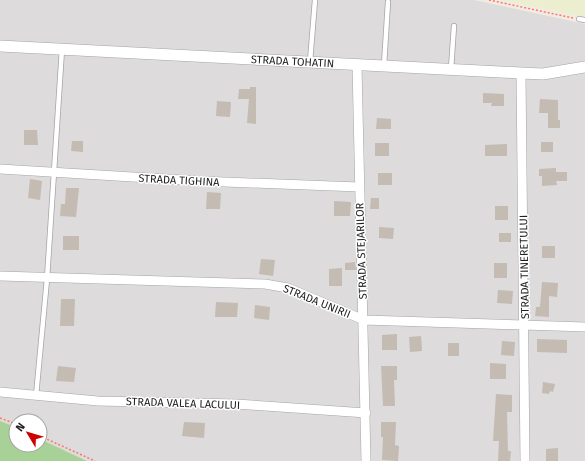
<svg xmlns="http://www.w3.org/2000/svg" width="585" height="461" font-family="'Fira Sans',sans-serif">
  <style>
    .residential { fill: #dddbdb }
    .farmland { fill: #ecefcf }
    .forest { fill: #a8d197 }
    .building { fill: #c4bbb3 }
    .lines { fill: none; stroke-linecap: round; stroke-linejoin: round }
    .service-casing { stroke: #a5a5a5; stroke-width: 6 }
    .minor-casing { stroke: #a5a5a5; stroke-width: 10 }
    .tertiary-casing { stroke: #a5a5a5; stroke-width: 12 }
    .path { stroke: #f76; stroke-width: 1.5; stroke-dasharray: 2 2; stroke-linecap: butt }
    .service { stroke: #fff; stroke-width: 4.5 }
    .minor { stroke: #fff; stroke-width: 9 }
    .tertiary { stroke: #fff; stroke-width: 11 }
    .labels { text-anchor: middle; stroke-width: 3; stroke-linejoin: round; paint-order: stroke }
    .street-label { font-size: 11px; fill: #1e1e1e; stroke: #fff }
  </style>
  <rect width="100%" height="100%" fill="#f0ece4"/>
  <path class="residential" d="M 0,0 L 474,0 L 585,24 L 585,461 L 87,461 L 40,439 L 40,421 L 16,421 L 16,427 L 0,421 Z"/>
  <path class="farmland" d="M 503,0 L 585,0 L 585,16 L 579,16 Z"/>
  <path class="forest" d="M 0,421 L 16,427 L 16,445 L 40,445 L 40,439 L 87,461 L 0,461 Z"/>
  <path class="building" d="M 250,87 L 256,87 L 256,124 L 247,123 L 249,99 L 238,99 L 239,89 L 250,89 Z
    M 483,93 L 504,94 L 504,106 L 491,106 L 492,103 L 483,103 Z
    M 540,99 L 558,100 L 558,120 L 560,120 L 560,128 L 548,128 L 548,113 L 539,113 Z
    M 217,101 L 231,102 L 230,117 L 216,116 Z
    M 377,118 L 391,119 L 391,129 L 376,129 Z
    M 24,130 L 37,130 L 38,145 L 24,145 Z
    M 72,141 L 83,141 L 83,152 L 71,151 Z
    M 541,142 L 553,142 L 553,152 L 541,152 Z
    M 375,143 L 389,143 L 389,156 L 375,156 Z
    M 507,144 L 507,156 L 485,156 L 485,145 Z
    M 556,168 L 556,172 L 567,172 L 567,181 L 556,181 L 557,185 L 542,186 L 542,176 L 539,176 L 539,169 Z
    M 378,173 L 392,173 L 392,185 L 378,185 Z
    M 30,179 L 42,181 L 40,200 L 28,198 Z
    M 66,188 L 79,188 L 76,217 L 60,216 L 61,204 L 65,204 Z
    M 207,192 L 221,193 L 220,209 L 206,209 Z
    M 371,198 L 379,198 L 379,209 L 370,209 Z
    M 334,201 L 351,202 L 350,216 L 334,216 Z
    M 495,206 L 508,206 L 508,220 L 495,220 Z
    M 379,227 L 394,228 L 393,239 L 379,238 Z
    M 499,233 L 511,233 L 511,242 L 499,242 Z
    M 63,236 L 79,236 L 79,250 L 63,250 Z
    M 542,246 L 555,246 L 555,258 L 542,258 Z
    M 261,259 L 275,260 L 273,276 L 259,274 Z
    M 355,262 L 356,270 L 345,270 L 345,263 Z
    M 494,263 L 507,263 L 507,278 L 494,278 Z
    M 342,268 L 342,286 L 329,286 L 329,269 Z
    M 542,282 L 558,283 L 557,297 L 549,296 L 549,317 L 535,316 L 536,307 L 540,307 Z
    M 498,290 L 513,291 L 512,304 L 497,303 Z
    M 61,299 L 75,299 L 74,326 L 60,326 Z
    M 216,302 L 238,303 L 237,317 L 215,317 Z
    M 255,305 L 270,307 L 269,320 L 254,318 Z
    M 397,334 L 397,350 L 382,350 L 382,335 Z
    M 421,336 L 422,351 L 410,352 L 409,337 Z
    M 537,339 L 567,340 L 567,353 L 537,352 Z
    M 502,341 L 515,342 L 514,356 L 501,355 Z
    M 448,343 L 459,343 L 459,356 L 448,356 Z
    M 490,363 L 506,364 L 506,379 L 490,379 Z
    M 58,366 L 76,368 L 74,382 L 56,381 Z
    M 381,366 L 397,366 L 397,380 L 394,380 L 395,406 L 383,406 Z
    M 543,382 L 555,384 L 553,392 L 550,391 L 549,394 L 542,393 Z
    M 496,394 L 512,395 L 512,412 L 507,412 L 508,451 L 511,451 L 510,461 L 498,461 L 499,441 L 493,441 Z
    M 184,422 L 205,423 L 204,438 L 182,436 Z
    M 381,422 L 396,422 L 395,445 L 399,446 L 398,461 L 382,460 L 383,437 L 381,437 Z
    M 558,448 L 558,461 L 546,461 L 546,449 Z"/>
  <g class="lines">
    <defs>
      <path id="service" d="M 579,19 L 585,20
        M 310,62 L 315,0
        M 384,65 L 388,2
        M 451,69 L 454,26
        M 36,396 L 47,279 L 62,49"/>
      <path id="minor" d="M 357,66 L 366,461
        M 521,73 L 525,461
        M 0,169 L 199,181 L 359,187
        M 0,276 L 265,284 L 288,288 L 364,320 L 585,327
        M 0,392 L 98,401 L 236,404 L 366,413"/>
      <g id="tertiary">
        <path id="s1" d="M 0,46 L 521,73 L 543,74 L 585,67"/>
      </g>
    </defs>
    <use href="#service" class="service-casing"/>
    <use href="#minor" class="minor-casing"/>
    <use href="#tertiary" class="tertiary-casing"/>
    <path class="path" d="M 489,0 L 573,18
      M 0,418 L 16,424
      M 40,436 L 95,461"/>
    <use href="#service" class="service"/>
    <use href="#minor" class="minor"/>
    <use href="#tertiary" class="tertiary"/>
  </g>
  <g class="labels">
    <g class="street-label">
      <text dy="4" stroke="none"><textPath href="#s1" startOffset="293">STRADA TOHATIN</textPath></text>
      <text transform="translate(179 180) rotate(3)" y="4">STRADA TIGHINA</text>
      <text transform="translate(361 251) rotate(-92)" y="4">STRADA STEJARILOR</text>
      <text transform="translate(524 267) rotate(-91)" y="4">STRADA TINERETULUI</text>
      <text transform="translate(317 301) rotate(22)" y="4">STRADA UNIRII</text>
      <text transform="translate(183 403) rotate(2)" y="4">STRADA VALEA LACULUI</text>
    </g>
  </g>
  <g transform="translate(28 433) rotate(308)"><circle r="19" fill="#ffffff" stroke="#a5a5a5"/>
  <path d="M0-3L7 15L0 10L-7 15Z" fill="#cd0200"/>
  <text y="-6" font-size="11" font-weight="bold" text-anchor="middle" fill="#1e1e1e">N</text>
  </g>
</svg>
